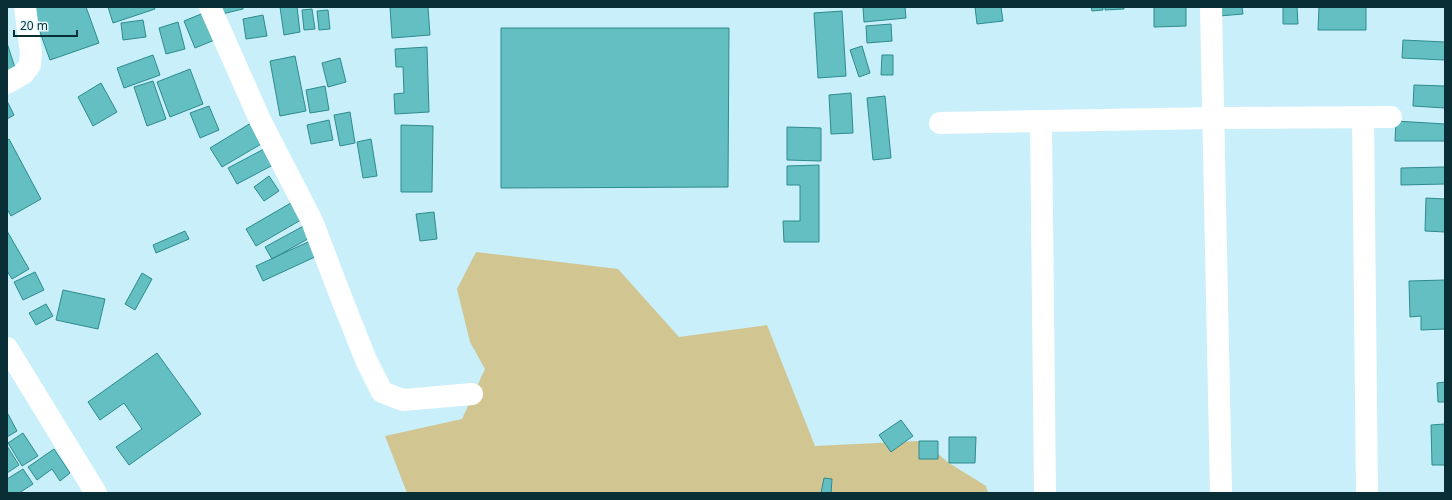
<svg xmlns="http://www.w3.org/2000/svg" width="1452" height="500" font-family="'Noto Sans',sans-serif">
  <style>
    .green { fill: #d1c592 }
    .building { fill: #63bfc1; stroke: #2e8b8e }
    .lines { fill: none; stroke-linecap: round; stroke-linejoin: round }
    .street { stroke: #fff; stroke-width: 22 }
  </style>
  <rect width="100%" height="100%" fill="#c8effa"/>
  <path class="green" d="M 476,252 L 618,269 L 679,337 L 767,325 L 815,446 L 919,441 L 932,449 L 949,463 L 986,486 L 988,493 L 407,493 L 385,436 L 462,419 L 485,369 L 470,342 L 457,289 Z"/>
  <path class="building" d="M 31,7 L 86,7 L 99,43 L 50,60 Z
    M 108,7 L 154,7 L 155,9 L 113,23 Z
    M 220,7 L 243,7 L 243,9 L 222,14 Z
    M 280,7 L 297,7 L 300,32 L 284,35 Z
    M 390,7 L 428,7 L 430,35 L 392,38 Z
    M 863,7 L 905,7 L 906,18 L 864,22 Z
    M 975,7 L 1001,7 L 1003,21 L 977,24 Z
    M 1091,7 L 1103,7 L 1103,10 L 1092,11 Z
    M 1105,7 L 1124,7 L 1124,9 L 1105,10 Z
    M 1154,7 L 1186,7 L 1186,26 L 1154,27 Z
    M 1219,7 L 1242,7 L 1243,14 L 1219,16 Z
    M 1283,7 L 1297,7 L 1298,24 L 1283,24 Z
    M 1319,7 L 1366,7 L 1366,30 L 1318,30 Z
    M 312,9 L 315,29 L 304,30 L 302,10 Z
    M 328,10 L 330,29 L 319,30 L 317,11 Z
    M 842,11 L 846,76 L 818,78 L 814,13 Z
    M 206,12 L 217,39 L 195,48 L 184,21 Z
    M 263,15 L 267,36 L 246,39 L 243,19 Z
    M 143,20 L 146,37 L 123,40 L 121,23 Z
    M 178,22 L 185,49 L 166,54 L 159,28 Z
    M 891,24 L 892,41 L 867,43 L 866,26 Z
    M 501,28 L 729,28 L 728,187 L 501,188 Z
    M 1403,40 L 1445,42 L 1445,60 L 1402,58 Z
    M 7,43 L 16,71 L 7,74 Z
    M 862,46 L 870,73 L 859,77 L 850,50 Z
    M 427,47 L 429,112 L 395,114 L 394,94 L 404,93 L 403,67 L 396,67 L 395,49 Z
    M 153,55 L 160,75 L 124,88 L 117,68 Z
    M 882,55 L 893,55 L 893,75 L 881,75 Z
    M 295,56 L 306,111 L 280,116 L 270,61 Z
    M 340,58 L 346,82 L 328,87 L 322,63 Z
    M 190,69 L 203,104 L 170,117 L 157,82 Z
    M 153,81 L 166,119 L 147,126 L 134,87 Z
    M 101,83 L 117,112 L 93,126 L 78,97 Z
    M 1414,85 L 1445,86 L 1445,108 L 1413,106 Z
    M 325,86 L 329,110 L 310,113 L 306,90 Z
    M 851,93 L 853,133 L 831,134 L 829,95 Z
    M 885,96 L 891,158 L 873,160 L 867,98 Z
    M 7,101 L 14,115 L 7,119 Z
    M 209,106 L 219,130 L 200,138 L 190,113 Z
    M 350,112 L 355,143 L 340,146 L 334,115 Z
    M 329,120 L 333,140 L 311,144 L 307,125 Z
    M 1396,121 L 1445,124 L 1445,141 L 1395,141 Z
    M 251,123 L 263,143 L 222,167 L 210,148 Z
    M 401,125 L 433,126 L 432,192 L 401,192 Z
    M 787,127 L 821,128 L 821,161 L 787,160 Z
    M 9,139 L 41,199 L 11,216 L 7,209 L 7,140 Z
    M 371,139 L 377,176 L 363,178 L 357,142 Z
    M 264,149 L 273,165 L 237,184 L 228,168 Z
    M 819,165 L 819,242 L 784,242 L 783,221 L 800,221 L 800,185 L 787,185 L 787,166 Z
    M 1445,167 L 1445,184 L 1401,185 L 1401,168 Z
    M 269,176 L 279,191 L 264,201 L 254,187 Z
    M 1426,198 L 1445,199 L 1445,232 L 1425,231 Z
    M 296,200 L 306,217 L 256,246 L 246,229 Z
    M 434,212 L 437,239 L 420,241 L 416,214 Z
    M 309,223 L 315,235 L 272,259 L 265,247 Z
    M 7,231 L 29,269 L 12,279 L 7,271 Z
    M 185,231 L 189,239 L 156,253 L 153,245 Z
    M 310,241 L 317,256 L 263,281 L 256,266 Z
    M 35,272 L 44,290 L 23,300 L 14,282 Z
    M 142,273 L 152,279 L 135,310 L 125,304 Z
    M 1445,280 L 1445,329 L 1421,330 L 1421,316 L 1410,317 L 1409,281 Z
    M 63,290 L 105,299 L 98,329 L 56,320 Z
    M 46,304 L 53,316 L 36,325 L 29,313 Z
    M 157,353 L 201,414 L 129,465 L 116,447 L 142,429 L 124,403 L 100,420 L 88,402 Z
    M 1445,382 L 1445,402 L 1438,402 L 1437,383 Z
    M 8,414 L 17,431 L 7,437 L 7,415 Z
    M 901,420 L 913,436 L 891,452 L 879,435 Z
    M 1445,424 L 1445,465 L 1432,465 L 1431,425 Z
    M 23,433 L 38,456 L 22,466 L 8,443 Z
    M 949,437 L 976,437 L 975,463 L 949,463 Z
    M 919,441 L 938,441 L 938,459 L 919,459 Z
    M 7,446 L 19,465 L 7,473 Z
    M 54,449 L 70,473 L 60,481 L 52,469 L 37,480 L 28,467 Z
    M 23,469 L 33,484 L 19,493 L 7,493 L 7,479 Z
    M 824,478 L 832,479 L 831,493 L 821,493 Z"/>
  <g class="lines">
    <path class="street" d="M 210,7 L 260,120 L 312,221 L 341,297 L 366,360 L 382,392 L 403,400 L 472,394
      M 1211,7 L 1221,493
      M 7,83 L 23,74 L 30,65 L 31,53 L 25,7
      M 1363,117 L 1367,493
      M 1041,121 L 1045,493
      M 940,123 L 1213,118 L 1391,117
      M 7,348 L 96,493"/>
  </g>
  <rect width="1452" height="500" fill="none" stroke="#0a2e36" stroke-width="16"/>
  <path d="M14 30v6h63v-6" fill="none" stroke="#0a2e36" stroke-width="2"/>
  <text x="20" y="30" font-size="12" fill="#0a2e36" stroke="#e5f8fe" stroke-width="3" paint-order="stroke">20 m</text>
</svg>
